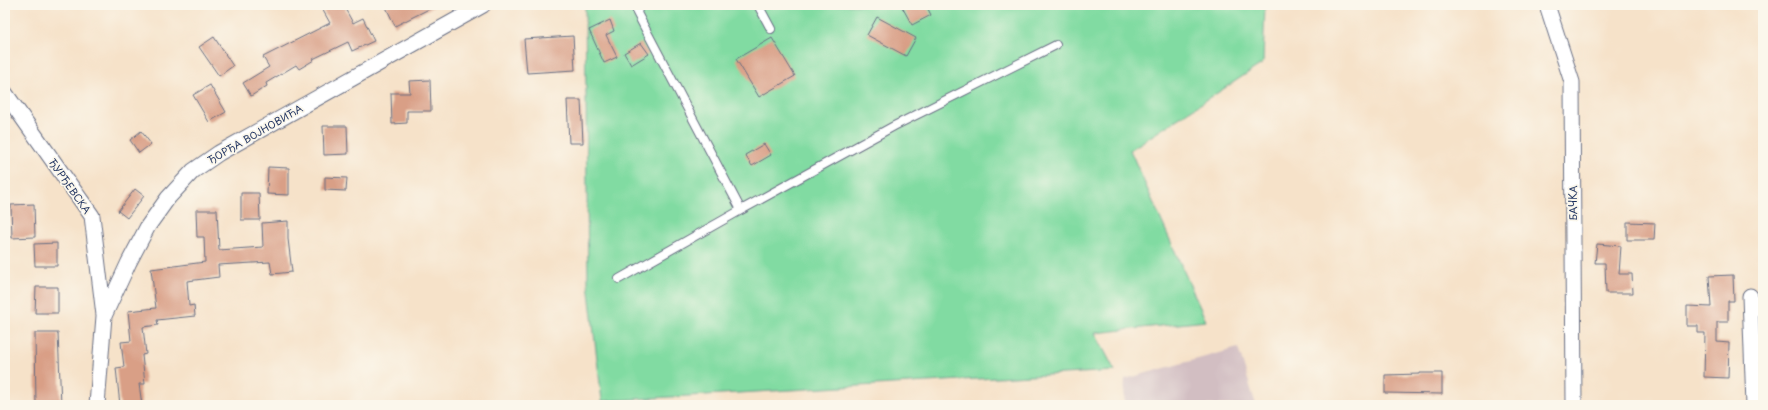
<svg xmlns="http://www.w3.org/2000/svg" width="1768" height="410" font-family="'Playpen Sans',sans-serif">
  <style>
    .industrial { fill: #d2bec2 }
    .green { fill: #81dba2; stroke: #4e8580 }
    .building { fill: #d99f86 }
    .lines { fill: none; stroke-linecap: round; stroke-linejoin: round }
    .lane-casing { stroke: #686e83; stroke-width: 10 }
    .street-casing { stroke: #686e83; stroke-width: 17 }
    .lane { stroke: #fff; stroke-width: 8 }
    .street { stroke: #fff; stroke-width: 15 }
    .labels { text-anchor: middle; stroke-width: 3.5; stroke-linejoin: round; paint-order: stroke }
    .street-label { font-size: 10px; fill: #1b2f5e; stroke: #fbf7ec }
  </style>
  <rect width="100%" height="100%" fill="#fbf7ec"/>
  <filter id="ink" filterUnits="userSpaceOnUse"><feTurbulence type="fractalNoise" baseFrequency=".025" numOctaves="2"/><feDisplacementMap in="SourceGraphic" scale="8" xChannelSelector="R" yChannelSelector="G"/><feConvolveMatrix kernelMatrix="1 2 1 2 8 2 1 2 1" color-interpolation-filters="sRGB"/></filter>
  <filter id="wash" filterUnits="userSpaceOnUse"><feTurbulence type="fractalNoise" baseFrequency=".012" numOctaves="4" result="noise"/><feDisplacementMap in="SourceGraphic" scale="16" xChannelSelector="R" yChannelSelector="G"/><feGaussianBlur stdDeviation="0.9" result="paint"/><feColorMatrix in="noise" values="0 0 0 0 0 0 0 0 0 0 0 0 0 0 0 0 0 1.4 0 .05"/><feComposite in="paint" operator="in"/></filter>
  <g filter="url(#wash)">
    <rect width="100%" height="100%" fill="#f6e2c9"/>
    <path class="industrial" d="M 1238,348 L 1256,405 L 1124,405 L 1125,379 Z"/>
    <path class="green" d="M 585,5 L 1265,5 L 1263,63 L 1130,150 L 1206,321 L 1095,333 L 1115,371 L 602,401 L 588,283 Z"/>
    <g id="blocks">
      <path class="building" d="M 320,5 L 343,5 L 353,23 L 363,18 L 374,41 L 352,51 L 348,42 L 313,59 L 314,60 L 299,69 L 296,65 L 266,83 L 267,86 L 251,96 L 243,83 L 269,67 L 263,57 L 330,23 Z
        M 385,5 L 437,5 L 395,26 Z
        M 901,5 L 926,5 L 931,15 L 912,25 Z
        M 877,17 L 916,38 L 906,56 L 867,35 Z
        M 610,20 L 614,31 L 606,35 L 617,57 L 604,63 L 589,30 Z
        M 573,36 L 575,70 L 527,73 L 524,39 Z
        M 214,37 L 233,66 L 219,76 L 199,47 Z
        M 772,38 L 795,76 L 759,97 L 736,59 Z
        M 641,43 L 649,54 L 631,65 L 624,53 Z
        M 430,80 L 431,111 L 407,111 L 407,123 L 392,124 L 391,93 L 410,93 L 409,81 Z
        M 210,85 L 226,112 L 209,122 L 193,95 Z
        M 567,100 L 581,100 L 583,143 L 569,143 Z
        M 323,126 L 347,126 L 348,154 L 324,155 Z
        M 141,131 L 151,144 L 139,153 L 130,140 Z
        M 764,144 L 771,155 L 752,166 L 745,155 Z
        M 268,167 L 289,168 L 289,195 L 267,194 Z
        M 325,177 L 347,178 L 346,191 L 325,190 Z
        M 135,189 L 144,196 L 127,218 L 118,211 Z
        M 241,193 L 259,193 L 260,220 L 241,220 Z
        M 34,204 L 35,237 L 12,238 L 11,205 Z
        M 196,210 L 217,210 L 219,250 L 263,247 L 262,223 L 288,221 L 288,239 L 292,272 L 272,274 L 270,262 L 218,265 L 219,277 L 187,281 L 189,306 L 194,305 L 195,316 L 157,320 L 158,325 L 143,327 L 146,354 L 142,355 L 145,384 L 139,384 L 142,405 L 120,405 L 116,368 L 124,367 L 121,342 L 131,341 L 128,311 L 156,308 L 151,269 L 205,262 L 204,237 L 197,237 Z
        M 1627,222 L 1655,223 L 1654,240 L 1627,240 Z
        M 57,243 L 57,266 L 35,266 L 34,244 Z
        M 1597,244 L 1621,246 L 1619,274 L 1632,274 L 1633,293 L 1606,293 L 1605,263 L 1595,263 Z
        M 1733,275 L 1734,301 L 1728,301 L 1728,322 L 1717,322 L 1717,342 L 1729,343 L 1728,378 L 1704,377 L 1705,333 L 1698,333 L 1698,326 L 1687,326 L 1687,306 L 1711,307 L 1709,276 Z
        M 36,287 L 58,287 L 58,313 L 35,313 Z
        M 35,333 L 58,333 L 61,405 L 36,405 Z
        M 1420,373 L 1442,373 L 1442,394 L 1385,393 L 1385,375 L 1420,374 Z"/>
    </g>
  </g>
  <g filter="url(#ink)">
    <use href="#blocks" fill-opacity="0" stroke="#686e83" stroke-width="1"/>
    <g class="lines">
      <defs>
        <path id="lane" d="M 639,5 L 637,13 L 741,210 L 894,126 L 1056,45
          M 758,5 L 771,29
          M 619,279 L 741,210"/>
        <path id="street" d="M 1547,5 L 1572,82 L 1574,405
          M 5,93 L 92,216 L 104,315
          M 1750,296 L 1754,405
          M 97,405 L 104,316 L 129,262 L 148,226 L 168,198 L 193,171 L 219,153 L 483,5"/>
      </defs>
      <use href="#lane" class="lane-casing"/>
      <use href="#street" class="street-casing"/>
      <use href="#lane" class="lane"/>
      <use href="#street" class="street"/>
    </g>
  </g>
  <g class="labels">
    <g class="street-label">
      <text transform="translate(255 134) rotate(-30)" y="4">ЂОРЂА ВОЈНОВИЋА</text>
      <text transform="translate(70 186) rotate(55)" y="4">ЂУРЂЕВСКА</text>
      <text transform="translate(1573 203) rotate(-90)" y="4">БАЧКА</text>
    </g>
  </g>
  <rect width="1768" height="410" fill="none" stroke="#fbf7ec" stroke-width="20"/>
</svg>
